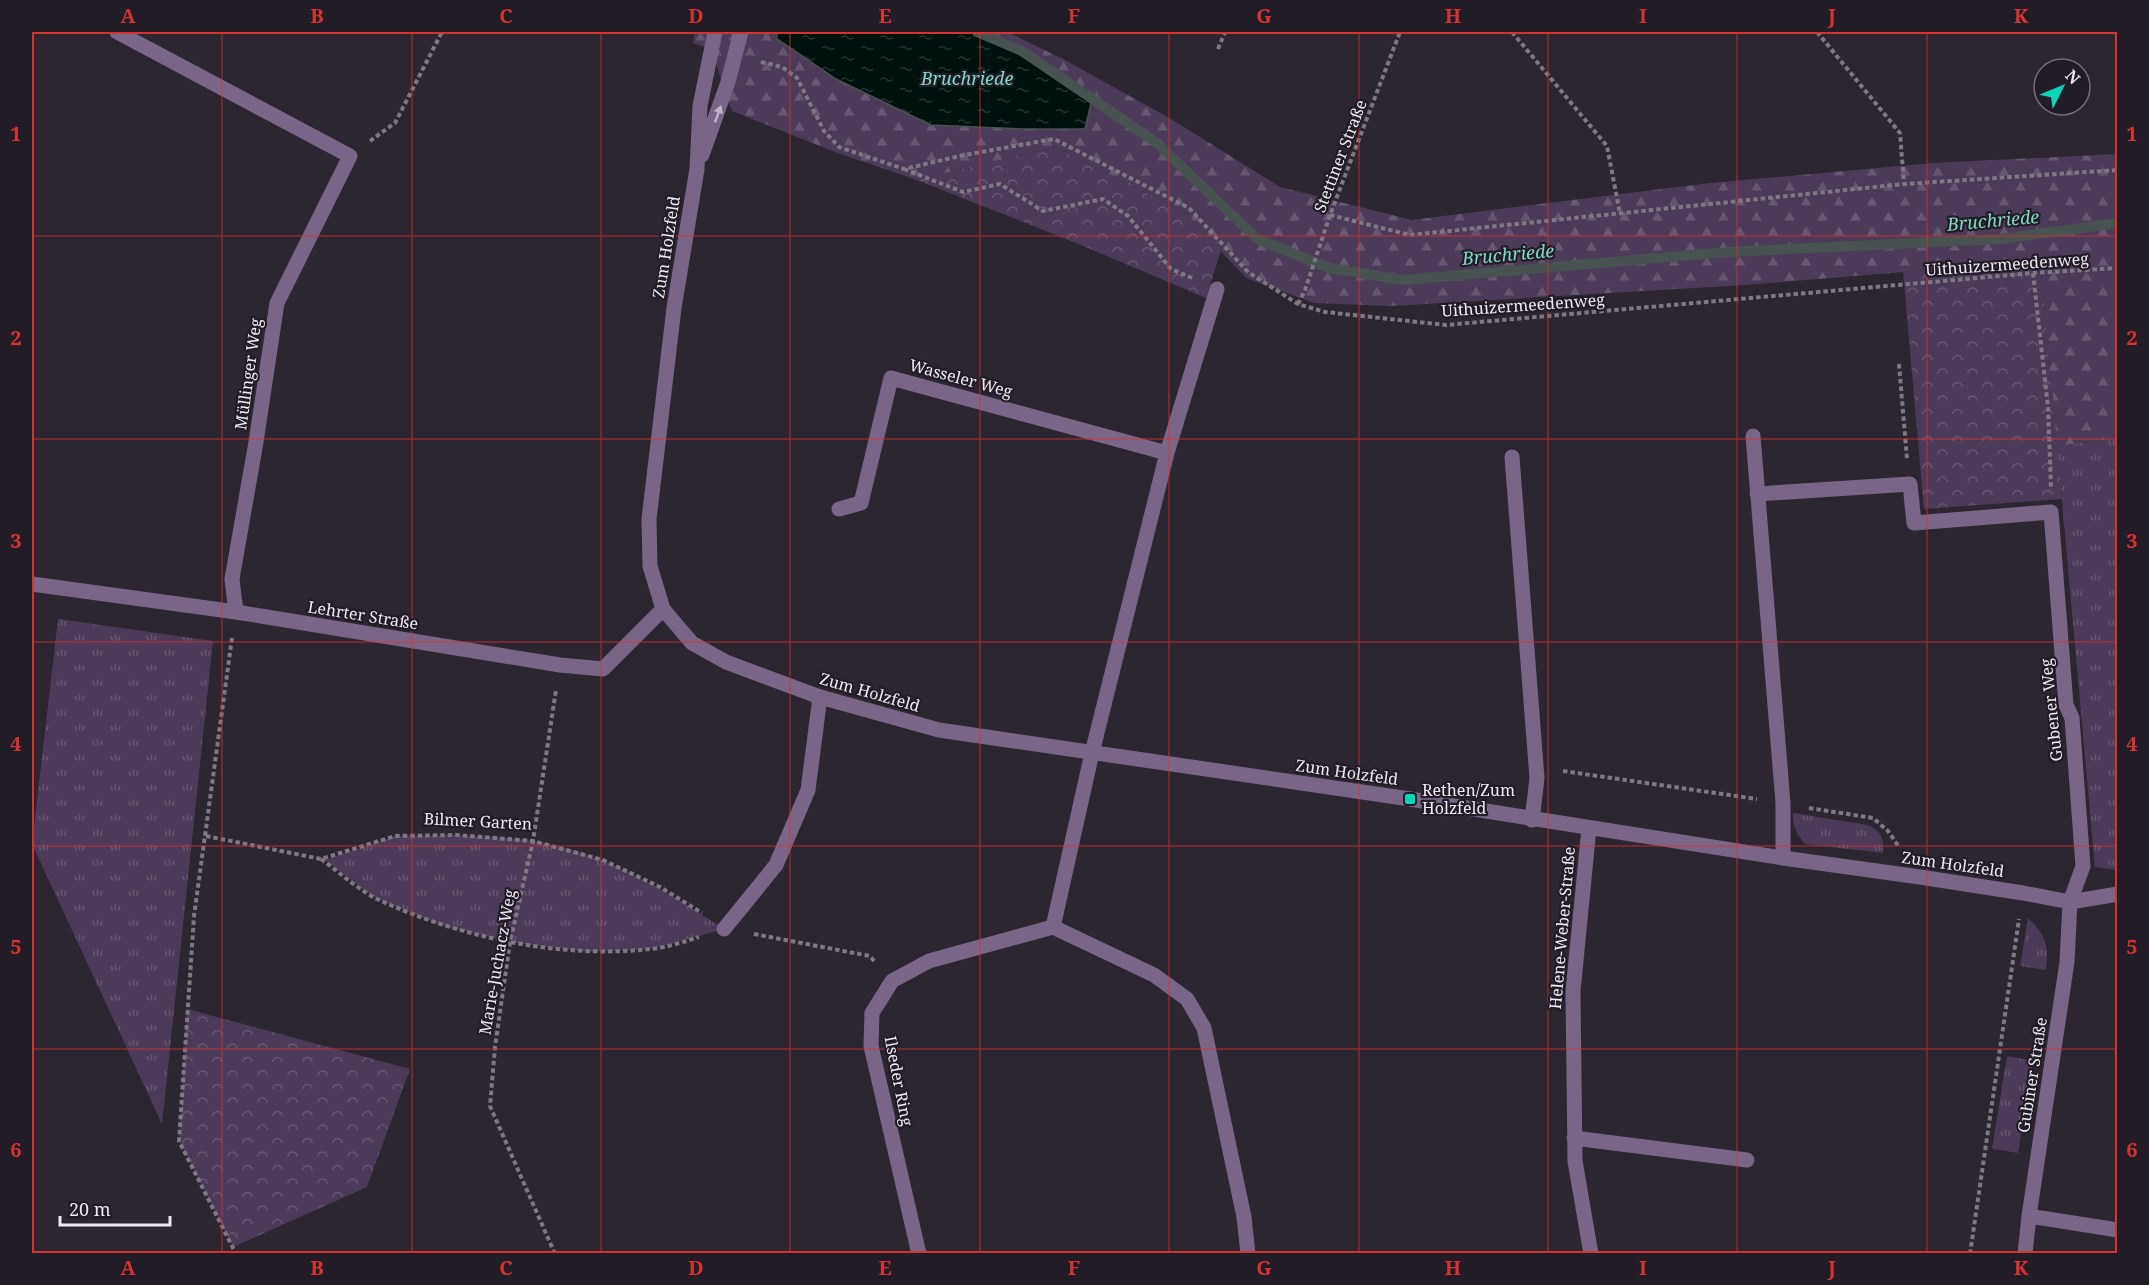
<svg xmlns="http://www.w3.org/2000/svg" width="2149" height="1285" font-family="'Noto Serif',serif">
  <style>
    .grass { fill: url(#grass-tufts) }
    .forest { fill: url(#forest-firs) }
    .park { fill: url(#park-crowns) }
    .water { fill: url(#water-ripples); stroke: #475251; stroke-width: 1.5 }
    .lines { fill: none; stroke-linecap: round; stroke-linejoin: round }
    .stream { stroke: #475251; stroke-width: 10 }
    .path { stroke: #7d7882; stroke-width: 4; stroke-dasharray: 4.5 3; stroke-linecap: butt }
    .service { stroke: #796686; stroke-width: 15 }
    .minor { stroke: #796686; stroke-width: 15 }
    .oneway { fill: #bfb5c6 }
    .grid { fill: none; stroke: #d73232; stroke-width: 1.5; stroke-opacity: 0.55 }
    .poi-dot { fill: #0cd5b5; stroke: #221c27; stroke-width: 2 }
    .labels { text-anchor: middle; stroke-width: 4.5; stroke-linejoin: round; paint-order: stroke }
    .street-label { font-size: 16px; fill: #ede9f1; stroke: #221c27 }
    .poi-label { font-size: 16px; fill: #ede9f1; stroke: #221c27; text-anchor: start }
    .water-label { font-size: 18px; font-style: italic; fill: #80d7c2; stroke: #221c27 }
    .neatline { fill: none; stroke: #d73232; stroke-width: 2 }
    .grid-label { font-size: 20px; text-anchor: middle; font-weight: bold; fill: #d73232 }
  </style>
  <defs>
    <pattern id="grass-tufts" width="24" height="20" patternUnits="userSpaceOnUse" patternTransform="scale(1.5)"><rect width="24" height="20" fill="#4c3b58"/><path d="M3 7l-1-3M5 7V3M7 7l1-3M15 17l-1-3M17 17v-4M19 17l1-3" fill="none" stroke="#665770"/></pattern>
    <pattern id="forest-firs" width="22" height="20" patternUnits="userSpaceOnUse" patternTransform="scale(1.5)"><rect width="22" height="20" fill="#4c3b58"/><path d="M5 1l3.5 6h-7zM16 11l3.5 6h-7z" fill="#665770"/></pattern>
    <pattern id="park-crowns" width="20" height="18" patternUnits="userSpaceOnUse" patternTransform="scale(1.5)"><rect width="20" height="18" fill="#4c3b58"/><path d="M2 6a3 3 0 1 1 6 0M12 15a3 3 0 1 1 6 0" fill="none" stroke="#665770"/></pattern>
    <pattern id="water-ripples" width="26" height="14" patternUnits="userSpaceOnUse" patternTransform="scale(1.5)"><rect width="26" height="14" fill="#00120d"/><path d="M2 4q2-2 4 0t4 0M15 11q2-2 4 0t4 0" fill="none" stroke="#263431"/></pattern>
  </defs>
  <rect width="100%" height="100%" fill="#2c2631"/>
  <path class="grass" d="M 2117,438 L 2117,870 L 2095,867 L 2057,446 Z
    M 58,619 L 213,641 L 162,1124 L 32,844 Z
    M 1793,813 L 1868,825 C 1882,832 1884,838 1883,853 L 1805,844 C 1797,834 1792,826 1793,813 Z
    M 456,835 C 481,837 508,837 534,841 C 608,854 662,888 724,929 L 652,949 L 588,952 L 510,942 L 443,926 L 375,898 L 325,860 L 395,836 Z
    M 2028,918 C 2046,936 2049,945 2046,970 L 2020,966 Z
    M 2007,1056 L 2033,1061 L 2018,1153 L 1992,1149 Z"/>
  <path class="forest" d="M 695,32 L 1007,32 L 1063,59 L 1171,119 L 1280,187 L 1412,220 L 1710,183 L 1933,163 L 2117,154 L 2117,438 L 2057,446 L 2040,261 L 1745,285 L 1391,306 L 1314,303 L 1246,278 L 1185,213 L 1055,147 L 917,180 L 835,152 L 732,111 L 711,49 L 693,43 Z"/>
  <path class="park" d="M 1055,147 L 1185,213 L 1221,250 L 1206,298 L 1081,245 L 917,180 Z
    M 2040,261 L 2062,499 L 1924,509 L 1903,271 Z
    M 187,1009 L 410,1069 L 367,1187 L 233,1247 L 179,1141 Z"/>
  <path class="water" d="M 778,32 L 977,32 L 1022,51 L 1092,99 L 1085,129 L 1021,129 L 931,125 L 836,79 L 776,38 Z"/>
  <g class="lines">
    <path class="stream" d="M 977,32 L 1022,51 L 1157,143 L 1257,239 L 1329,268 L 1403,280 L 1728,252 L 2001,239 L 2118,223"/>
    <path class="path" d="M 1512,32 L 1607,146 L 1620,214
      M 1817,32 L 1900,133 L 1904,184
      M 1218,49 L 1225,32
      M 761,62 L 782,67 L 797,78 L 824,131 L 839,147 L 904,169 L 964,155 L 1054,139 L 1189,208 L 1248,272 L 1298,304 L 1325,312 L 1446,325 L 2033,273 L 2118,268
      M 370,141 L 395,123 L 442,32
      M 904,169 L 963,192 L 1000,184 L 1043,211 L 1103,199 L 1128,216 L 1171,269 L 1192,278
      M 1330,215 L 1410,235 L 1904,184 L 2118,170
      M 2033,273 L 2048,407 L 2051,487
      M 1298,304 L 1305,290 L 1330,215 L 1400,32
      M 1899,364 L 1907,459
      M 232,638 L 194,916 L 179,1141 L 236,1254
      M 1563,771 L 1757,799
      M 1809,808 L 1873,818 L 1888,831 L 1899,847
      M 206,836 L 321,859 L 395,836 L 456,835 L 533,841 L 603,860 L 660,887 L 702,913
      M 321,859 C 339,872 357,889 377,899 C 459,937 559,959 650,949 C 666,948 683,942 699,937
      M 754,934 L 870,956 L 874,961
      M 555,1254 L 490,1106 L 495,1047 L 510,942 L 533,841 L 556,690
      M 1970,1254 L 2019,919"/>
    <path class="service" d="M 1753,436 L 1783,803 L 1783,858
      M 1512,457 L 1537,778 L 1532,820
      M 1757,494 L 1910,484 L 1914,523 L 2051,512 L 2066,705 L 2072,718 L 2083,866 L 2070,902
      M 724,929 L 776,865 L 808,790 L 820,697
      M 2029,1216 L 2118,1230"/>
    <path class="minor" d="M 117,32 L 350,156 L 277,303 L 256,442 L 232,579 L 236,612
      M 715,32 L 700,106 L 697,169 L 674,308 L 649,519 L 650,566 L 663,609 L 692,643 L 726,662 L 820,697 L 939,730 L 1410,799 L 1783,858 L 1920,877 L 2023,893 L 2070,902 L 2118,894
      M 702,155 L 728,82 L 741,32
      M 839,509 L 861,503 L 891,378 L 1167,453
      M 32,584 L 236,612 L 560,665 L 603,669 L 663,609
      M 1589,828 L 1573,991 L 1575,1161 L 1591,1254
      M 1053,927 L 1154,975 L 1187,999 L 1204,1028 L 1244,1217 L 1248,1254
      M 1574,1138 L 1747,1160
      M 919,1254 L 871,1046 L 872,1013 L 892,981 L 929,961 L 1053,927 L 1092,753 L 1167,453 L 1217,289
      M 2025,1254 L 2029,1216 L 2067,962 L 2070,902"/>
  </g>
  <defs><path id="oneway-solid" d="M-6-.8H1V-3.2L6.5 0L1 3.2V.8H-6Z" transform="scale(1.5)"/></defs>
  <use class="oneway" href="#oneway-solid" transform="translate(718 114) rotate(-70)"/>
  <path class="grid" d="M 222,32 L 222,1254M 412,32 L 412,1254M 601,32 L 601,1254M 790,32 L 790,1254M 980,32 L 980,1254M 1169,32 L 1169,1254M 1359,32 L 1359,1254M 1548,32 L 1548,1254M 1737,32 L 1737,1254M 1927,32 L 1927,1254M 32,236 L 2118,236M 32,439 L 2118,439M 32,642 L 2118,642M 32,846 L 2118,846M 32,1049 L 2118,1049"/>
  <rect class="poi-dot" x="1404" y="793" width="12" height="12" rx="3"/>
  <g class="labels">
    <g class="street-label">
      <text transform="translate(1340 156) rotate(-69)" y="6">Stettiner Straße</text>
      <text transform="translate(666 247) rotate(-81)" y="6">Zum Holzfeld</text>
      <text transform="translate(2007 264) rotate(-4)" y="6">Uithuizermeedenweg</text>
      <text transform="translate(1523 305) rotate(-4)" y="6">Uithuizermeedenweg</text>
      <text transform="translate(248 374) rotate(-82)" y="6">Müllinger Weg</text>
      <text transform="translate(961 378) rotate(15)" y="6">Wasseler Weg</text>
      <text transform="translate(363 615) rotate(9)" y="6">Lehrter Straße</text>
      <text transform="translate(870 692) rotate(16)" y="6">Zum Holzfeld</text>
      <text transform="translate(2051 710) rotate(-96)" y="6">Gubener Weg</text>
      <text transform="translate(1347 772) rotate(8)" y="6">Zum Holzfeld</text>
      <text transform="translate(478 821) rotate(3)" y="6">Bilmer Garten</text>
      <text transform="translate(1953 864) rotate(8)" y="6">Zum Holzfeld</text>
      <text transform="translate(1562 928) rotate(-85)" y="6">Helene-Weber-Straße</text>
      <text transform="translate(497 962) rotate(-80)" y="6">Marie-Juchacz-Weg</text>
      <text transform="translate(2032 1075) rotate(-81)" y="6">Gubiner Straße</text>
      <text transform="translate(899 1081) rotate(79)" y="6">Ilseder Ring</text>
    </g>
    <g class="poi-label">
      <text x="1422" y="796">Rethen/Zum<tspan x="1422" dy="18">Holzfeld</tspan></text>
    </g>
    <g class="water-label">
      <text x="967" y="85">Bruchriede</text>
      <text transform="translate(1993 221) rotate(-5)" y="6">Bruchriede</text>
      <text transform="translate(1508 255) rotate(-5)" y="6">Bruchriede</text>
    </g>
  </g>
  <rect width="2149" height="1285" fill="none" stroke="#221c27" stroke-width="66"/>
  <g transform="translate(2062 87) rotate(47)"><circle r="28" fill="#221c27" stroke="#736e78" stroke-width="1.5"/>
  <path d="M0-4.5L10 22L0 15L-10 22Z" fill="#0cd5b5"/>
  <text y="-9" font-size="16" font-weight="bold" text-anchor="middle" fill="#ede9f1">N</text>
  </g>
  <path d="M60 1216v9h110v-9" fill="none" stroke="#ede9f1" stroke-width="3"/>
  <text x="69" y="1216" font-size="18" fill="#ede9f1" stroke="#221c27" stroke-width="4.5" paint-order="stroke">20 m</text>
  <rect x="33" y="33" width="2083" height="1219" class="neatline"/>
  <g class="grid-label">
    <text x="128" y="23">A</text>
    <text x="317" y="23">B</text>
    <text x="506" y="23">C</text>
    <text x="696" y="23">D</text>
    <text x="885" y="23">E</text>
    <text x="1074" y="23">F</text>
    <text x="1264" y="23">G</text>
    <text x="1453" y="23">H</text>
    <text x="1643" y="23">I</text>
    <text x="1832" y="23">J</text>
    <text x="2021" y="23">K</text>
    <text x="16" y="141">1</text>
    <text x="2132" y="141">1</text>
    <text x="16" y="345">2</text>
    <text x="2132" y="345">2</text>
    <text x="16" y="548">3</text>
    <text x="2132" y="548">3</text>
    <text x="16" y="751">4</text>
    <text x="2132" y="751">4</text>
    <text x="16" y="954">5</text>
    <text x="2132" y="954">5</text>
    <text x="16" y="1157">6</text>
    <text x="2132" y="1157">6</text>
    <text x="128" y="1275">A</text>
    <text x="317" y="1275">B</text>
    <text x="506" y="1275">C</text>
    <text x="696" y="1275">D</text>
    <text x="885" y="1275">E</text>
    <text x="1074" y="1275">F</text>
    <text x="1264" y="1275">G</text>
    <text x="1453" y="1275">H</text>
    <text x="1643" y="1275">I</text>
    <text x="1832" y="1275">J</text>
    <text x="2021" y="1275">K</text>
  </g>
</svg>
